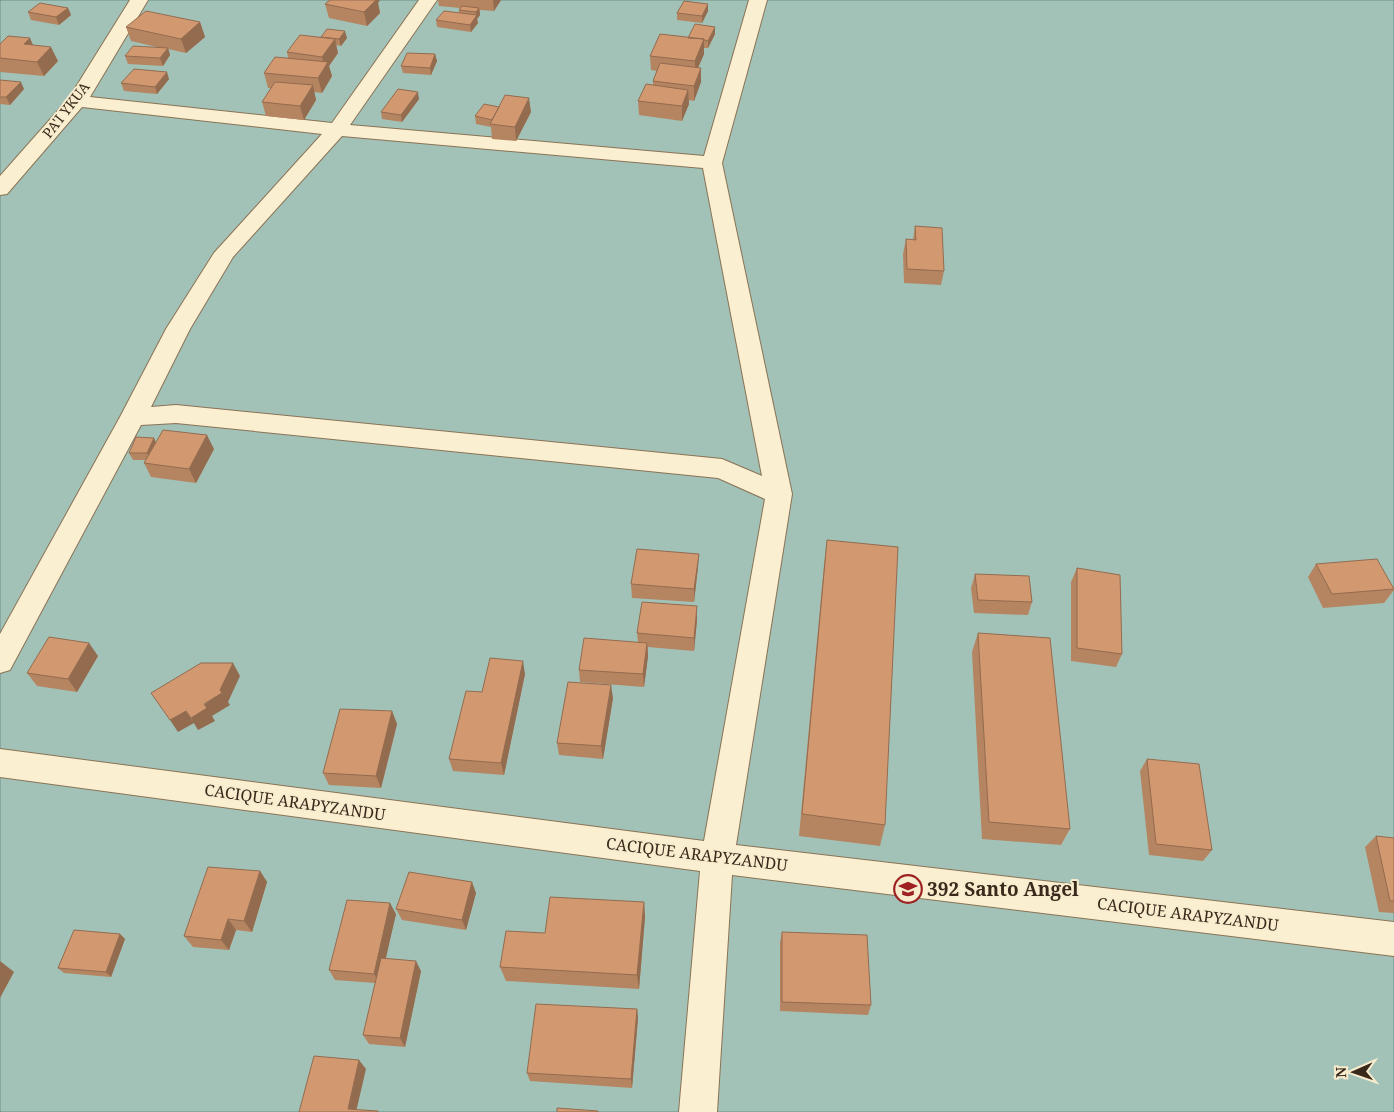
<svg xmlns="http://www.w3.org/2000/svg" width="1394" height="1112" font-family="'Noto Serif',serif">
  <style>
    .water { fill: #a2c2b8; stroke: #689086 }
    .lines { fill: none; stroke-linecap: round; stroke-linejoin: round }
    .minor-casing { stroke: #8a7255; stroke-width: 2 }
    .minor { fill: #fbefd1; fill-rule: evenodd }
    .wall { fill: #b58461 }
    .shaded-wall { fill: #936b4f }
    .building { fill: #d29971; stroke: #936b4f }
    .labels { text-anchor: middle; stroke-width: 4; stroke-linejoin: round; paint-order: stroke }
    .far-street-label { font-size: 14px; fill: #39291b; stroke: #f8ecce }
    .street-label { font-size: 16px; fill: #39291b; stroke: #f8ecce }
    .near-poi-label { font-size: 19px; font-weight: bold; fill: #39291b; stroke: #f8ecce; text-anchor: start }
  </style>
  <rect width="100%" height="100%" fill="#f1e2be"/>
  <path class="water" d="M 0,0 L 1394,0 L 1394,1112 L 0,1112 Z"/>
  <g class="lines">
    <defs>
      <path id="minor" d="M 130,0 L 148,0 L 90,97 L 332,123 L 419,0 L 437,0 L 350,125 L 704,156 L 749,0 L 767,0 L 722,163 L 792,494 L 736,845 L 1394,922 L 1394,956 L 732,875 L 717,1112 L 679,1112 L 700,871 L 0,777 L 0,749 L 704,841 L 765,499 L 718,478 L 176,423 L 141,425 L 10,670 L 0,673 L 0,634 L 120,417 L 166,329 L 214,253 L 322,134 L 82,107 L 7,194 L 0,195 L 0,176 L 69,98 ZM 342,136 L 703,168 L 762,476 L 722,459 L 176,405 L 151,407 L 190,329 L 233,257 Z"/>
    </defs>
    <use href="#minor" class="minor-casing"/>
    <use href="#minor" class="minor"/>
  </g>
  <path class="wall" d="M 330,0 L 380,0 L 378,3 L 380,13 L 367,26 L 329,18 L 325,4 Z
    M 438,0 L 501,0 L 494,11 L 480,10 L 480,15 L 477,19 L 478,23 L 471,32 L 437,27 L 436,20 L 459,13 L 459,10 L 460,8 L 439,6 Z
    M 708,4 L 708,11 L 702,23 L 677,20 L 677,13 Z
    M 68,8 L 71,15 L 59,25 L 31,20 L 28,12 Z
    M 200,22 L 205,37 L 186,53 L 168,49 L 170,55 L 163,66 L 128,64 L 125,56 L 161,48 L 131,41 L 126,27 Z
    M 715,34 L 708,48 L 704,48 L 704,54 L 698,67 L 701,82 L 694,101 L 689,100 L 689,104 L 682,121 L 639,115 L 638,101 L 653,85 L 653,81 L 657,71 L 651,70 L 650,56 L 688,38 Z
    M 321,37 L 347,38 L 341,46 L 336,45 L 338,53 L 329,66 L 332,76 L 322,93 L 314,92 L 316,100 L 304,120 L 266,116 L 262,102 L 271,88 L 268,88 L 264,73 L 288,58 L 287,52 Z
    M 0,44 L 33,45 L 58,61 L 44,76 L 0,72 Z
    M 435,54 L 437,61 L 431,75 L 403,73 L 401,66 Z
    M 169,79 L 157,94 L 124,91 L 121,83 Z
    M 0,80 L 24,89 L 10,105 L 0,104 Z
    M 419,99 L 402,122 L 382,119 L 381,112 Z
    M 499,107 L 531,112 L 516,141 L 492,139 L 491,127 L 476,124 L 475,116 Z
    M 915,226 L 944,271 L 941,285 L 904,283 L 903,254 L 906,239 L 913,240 Z
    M 154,438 L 156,443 L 214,449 L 196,483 L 151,477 L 144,463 L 146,460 L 133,460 L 129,453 Z
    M 827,540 L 885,825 L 880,846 L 799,836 L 824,565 Z
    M 1316,564 L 1394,589 L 1394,590 L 1384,603 L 1323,608 L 1308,577 Z
    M 698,567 L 694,602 L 632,598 L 631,584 Z
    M 1077,568 L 1122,654 L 1116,667 L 1071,661 L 1071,582 Z
    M 975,574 L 1032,602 L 1028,615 L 974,613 L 971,588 Z
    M 697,620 L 694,651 L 648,647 L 648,656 L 644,687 L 580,682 L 579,670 L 638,642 L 637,633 Z
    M 978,633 L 1070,829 L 1061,845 L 982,839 L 972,652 Z
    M 98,656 L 77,692 L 37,686 L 27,673 Z
    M 525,674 L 504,775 L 453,771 L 449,759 L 482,692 Z
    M 613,698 L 603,759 L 559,755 L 557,743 Z
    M 392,711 L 397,724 L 381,788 L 329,785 L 323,773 Z
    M 1147,759 L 1212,850 L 1203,861 L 1149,855 L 1140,771 Z
    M 1376,836 L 1394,838 L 1394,913 L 1379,912 L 1365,847 Z
    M 260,871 L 267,882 L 252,932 L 236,930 L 229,950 L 193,947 L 184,936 Z
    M 476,893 L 466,930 L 402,920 L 396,909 Z
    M 644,902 L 645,917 L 639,989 L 506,981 L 500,967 Z
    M 396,914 L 385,958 L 421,971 L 405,1047 L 369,1044 L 363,1035 L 375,983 L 335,980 L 329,970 Z
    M 782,932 L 871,1005 L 868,1015 L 780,1011 L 780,942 Z
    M 120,934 L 125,939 L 111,977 L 64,973 L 58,968 Z
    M 637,1009 L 638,1018 L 632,1088 L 530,1081 L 527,1073 Z"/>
  <path class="shaded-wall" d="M 374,0 L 380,0 L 378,3 L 380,13 L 367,26 L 364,12 Z
    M 493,0 L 501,0 L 494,11 Z
    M 708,4 L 708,11 L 702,23 L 702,16 Z
    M 68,8 L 71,15 L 59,25 L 56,17 Z
    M 479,8 L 480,15 L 477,19 L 478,23 L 471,32 L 470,25 L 476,16 L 476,12 Z
    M 200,22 L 205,37 L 186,53 L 181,39 Z
    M 715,27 L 715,34 L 708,48 L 708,41 Z
    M 345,31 L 347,38 L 341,46 L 339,39 Z
    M 30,38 L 36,52 L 24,44 Z
    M 335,39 L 338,53 L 329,66 L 332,76 L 322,93 L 318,78 L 325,68 L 322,57 Z
    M 704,39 L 704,54 L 695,75 L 695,61 Z
    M 51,47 L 58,61 L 44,76 L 37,62 Z
    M 168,48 L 170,55 L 163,66 L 160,58 Z
    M 435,54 L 437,61 L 431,75 L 430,68 Z
    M 701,68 L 701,82 L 694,101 L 694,86 Z
    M 167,72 L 169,79 L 157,94 L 155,87 Z
    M 21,82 L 24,89 L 10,105 L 6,97 Z
    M 313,85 L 316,100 L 304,120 L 300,106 Z
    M 688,90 L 689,104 L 682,121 L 682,106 Z
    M 418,92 L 419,99 L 402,122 L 401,115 Z
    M 529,98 L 531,112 L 516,141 L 515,127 Z
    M 207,435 L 214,449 L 196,483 L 189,469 Z
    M 154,438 L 157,445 L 151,461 L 147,453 Z
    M 699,554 L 698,567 L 694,602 L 694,589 Z
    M 697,606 L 697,620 L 694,651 L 694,638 Z
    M 89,643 L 98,656 L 77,692 L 68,679 Z
    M 647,643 L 648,656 L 644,687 L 643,674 Z
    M 523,661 L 525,674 L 504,775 L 501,763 Z
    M 233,663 L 240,676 L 228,702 L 230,705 L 212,716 L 215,721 L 198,730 L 191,718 L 220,690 Z
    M 611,685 L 613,698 L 603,759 L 601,746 Z
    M 186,711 L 194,723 L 178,732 L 170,720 Z
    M 392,711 L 397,724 L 381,788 L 376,776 Z
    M 260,871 L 267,882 L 252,932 L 244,921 Z
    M 472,882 L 476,893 L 466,930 L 462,920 Z
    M 644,902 L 645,917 L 639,989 L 637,975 Z
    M 390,903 L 396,914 L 380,984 L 374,974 Z
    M 228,919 L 236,930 L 229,950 L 221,940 Z
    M 120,934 L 125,939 L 111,977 L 106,972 Z
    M 0,961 L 14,972 L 0,998 Z
    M 416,961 L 421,971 L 405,1047 L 400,1038 Z
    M 637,1009 L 638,1018 L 632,1088 L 631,1079 Z
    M 359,1060 L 366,1069 L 356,1112 L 348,1109 Z"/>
  <path class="building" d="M 330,0 L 376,0 L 364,12 L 325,4 Z
    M 684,1 L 708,4 L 702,16 L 677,13 Z
    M 40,3 L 68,8 L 56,17 L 28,12 Z
    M 462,6 L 479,8 L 476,12 L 459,10 Z
    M 146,11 L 200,22 L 181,39 L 126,27 Z
    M 444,11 L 477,15 L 470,25 L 436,20 Z
    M 695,24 L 715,27 L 708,41 L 704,40 L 704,39 L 688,38 Z
    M 327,29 L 345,31 L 339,39 L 321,37 Z
    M 660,34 L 704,39 L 695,61 L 650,56 Z
    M 300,35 L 335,39 L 322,57 L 287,52 Z
    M 8,36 L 30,38 L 24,44 L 51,47 L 37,62 L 0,58 L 0,44 Z
    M 133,46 L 168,48 L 160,58 L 125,56 Z
    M 407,53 L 435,54 L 430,68 L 401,66 Z
    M 275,57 L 328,62 L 318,78 L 264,73 Z
    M 660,63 L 701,68 L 694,86 L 653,81 Z
    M 134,69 L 167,72 L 155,87 L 121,83 Z
    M 0,80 L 21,82 L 6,97 L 0,97 Z
    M 275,82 L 313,85 L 300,106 L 262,102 Z
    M 646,84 L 688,90 L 682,106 L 638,101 Z
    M 398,89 L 418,92 L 401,115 L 381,112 Z
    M 505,95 L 529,98 L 515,127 L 490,124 Z
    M 484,104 L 499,107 L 492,120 L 475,116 Z
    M 915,226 L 942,228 L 944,271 L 907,269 L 906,239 L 916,240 Z
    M 163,430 L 207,435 L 189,469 L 144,463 Z
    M 136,437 L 154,438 L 147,453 L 129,453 Z
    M 827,540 L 898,547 L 885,825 L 802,814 Z
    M 637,549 L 699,554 L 694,589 L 631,584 Z
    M 1377,559 L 1394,589 L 1332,594 L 1316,564 Z
    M 1077,568 L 1120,575 L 1122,654 L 1077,648 Z
    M 975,574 L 1029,576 L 1032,602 L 978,600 Z
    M 642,602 L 697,606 L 694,638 L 637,633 Z
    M 978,633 L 1050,638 L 1070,829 L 989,822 Z
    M 49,637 L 89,643 L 68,679 L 27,673 Z
    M 584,638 L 647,643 L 643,674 L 579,670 Z
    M 490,658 L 523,661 L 501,763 L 449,759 L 466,691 L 482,692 Z
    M 201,663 L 233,663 L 220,690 L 222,693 L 204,704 L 207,708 L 191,718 L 186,711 L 170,720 L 151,693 Z
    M 568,682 L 611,685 L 601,746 L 557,743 Z
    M 340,709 L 392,711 L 376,776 L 323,773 Z
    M 1147,759 L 1199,764 L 1212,850 L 1156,844 Z
    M 1376,836 L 1394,838 L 1394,901 L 1390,901 Z
    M 208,867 L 260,871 L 244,921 L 228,919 L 221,940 L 184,936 Z
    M 409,872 L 472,882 L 462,920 L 396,909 Z
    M 550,897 L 644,902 L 637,975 L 500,967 L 506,931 L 545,933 Z
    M 347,900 L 390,903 L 374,974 L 329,970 Z
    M 74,930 L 120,934 L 106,972 L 58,968 Z
    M 782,932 L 867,935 L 871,1005 L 782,1002 Z
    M 381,958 L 416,961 L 400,1038 L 363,1035 Z
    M 536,1004 L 637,1009 L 631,1079 L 527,1073 Z
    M 314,1056 L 359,1060 L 348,1109 L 378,1111 L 378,1112 L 299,1112 Z
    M 557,1108 L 598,1111 L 598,1112 L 557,1112 Z"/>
  <defs>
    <symbol id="school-ring" viewBox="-11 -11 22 22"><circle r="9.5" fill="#f8ecce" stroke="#9e2122" stroke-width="1.5"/><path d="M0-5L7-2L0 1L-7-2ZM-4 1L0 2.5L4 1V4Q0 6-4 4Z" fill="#9e2122"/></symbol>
  </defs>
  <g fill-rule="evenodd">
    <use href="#school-ring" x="892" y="873" width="32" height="32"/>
  </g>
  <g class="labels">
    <g class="far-street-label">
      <text transform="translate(66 110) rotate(-52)" y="5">PA'I YKUA</text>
    </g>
    <g class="street-label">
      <text transform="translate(295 802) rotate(8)" y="6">CACIQUE ARAPYZANDU</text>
      <text transform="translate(697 854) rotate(7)" y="6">CACIQUE ARAPYZANDU</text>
      <text transform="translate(1188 914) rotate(7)" y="6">CACIQUE ARAPYZANDU</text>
    </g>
    <g class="near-poi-label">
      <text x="927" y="896">392 Santo Angel</text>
    </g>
  </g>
  <g transform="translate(1354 1072) rotate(268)" stroke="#f8ecce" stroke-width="4" paint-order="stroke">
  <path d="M0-4L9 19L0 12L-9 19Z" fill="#39291b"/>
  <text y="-8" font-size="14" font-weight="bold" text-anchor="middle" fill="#39291b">N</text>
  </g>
</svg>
